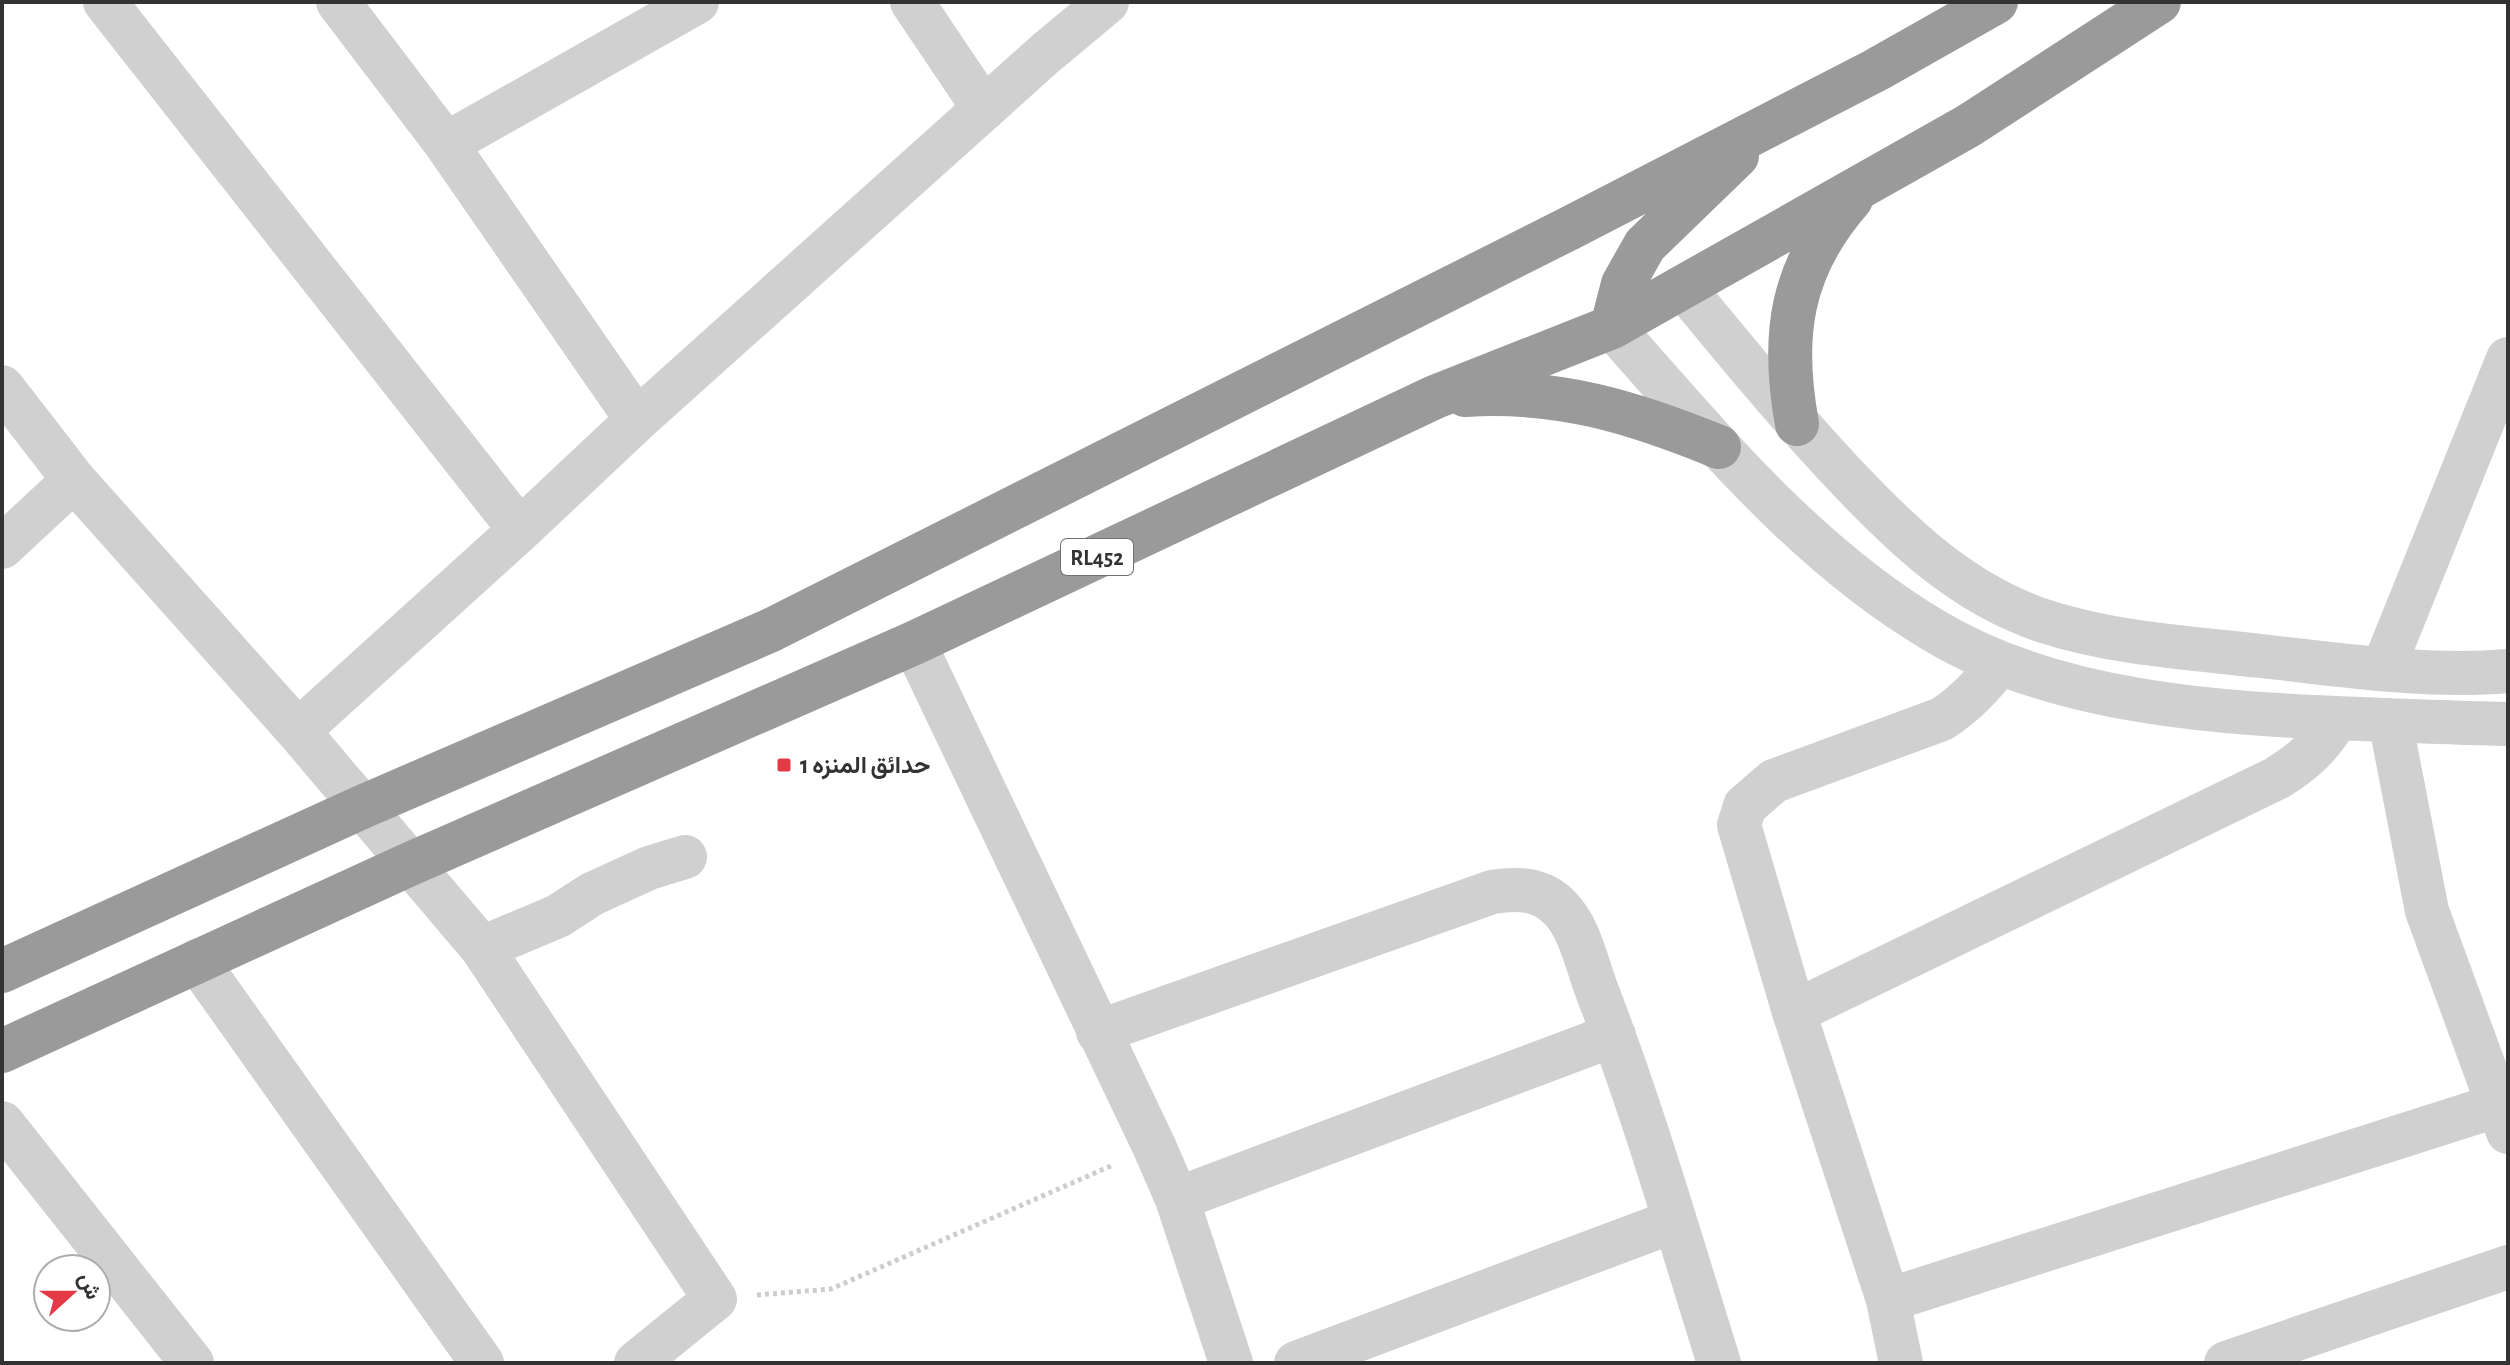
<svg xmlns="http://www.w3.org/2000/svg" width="2510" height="1365" font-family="'Alegreya Sans',Vazirmatn,sans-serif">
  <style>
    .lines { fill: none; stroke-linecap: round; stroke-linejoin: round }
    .path { stroke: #cdcdcd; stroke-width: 5; stroke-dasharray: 4 4; stroke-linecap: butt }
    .minor { stroke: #d0d0d0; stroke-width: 44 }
    .highway { stroke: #9a9a9a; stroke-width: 44 }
    .poi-dot { fill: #e63946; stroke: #fff; stroke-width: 3 }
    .labels { text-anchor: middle; stroke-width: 8; stroke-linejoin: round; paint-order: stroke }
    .shield { fill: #fff; stroke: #707070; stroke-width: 2 }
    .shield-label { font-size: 22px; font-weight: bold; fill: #333 }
    .poi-label { font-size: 24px; font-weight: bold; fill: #333; stroke: #fff; text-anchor: start }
  </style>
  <rect width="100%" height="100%" fill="#fff"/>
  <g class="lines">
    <path class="path" d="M 757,1295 L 831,1289 L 1113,1165"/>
    <path class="minor" d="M 105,2 L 520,530
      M 338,2 L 446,144 L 637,420
      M 912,2 L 984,109
      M 446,144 L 697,2
      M 1683,287 C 1734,349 1785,411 1840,470 C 1899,533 1962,595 2047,622 C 2116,644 2190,648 2261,656 C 2343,665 2426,678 2508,671
      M 1612,327 C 1710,437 1805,554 1933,630 C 2055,704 2223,714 2362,719 C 2411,721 2459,723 2508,724
      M 2,387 L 74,480 L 298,731 L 482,948 L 715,1299 L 636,1363
      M 2,547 L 74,480
      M 914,643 L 1154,1146 L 1177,1199 L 1231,1363
      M 2383,669 L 2508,359
      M 2390,720 L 2427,911 L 2508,1132
      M 298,731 L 520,530 L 637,420 L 1046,53 L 1107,2
      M 482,948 L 558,916 L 592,894 L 649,868 L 685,857
      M 197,961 L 482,1363
      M 1794,1012 L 2277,778 C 2303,762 2322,745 2337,718
      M 1098,1032 L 1492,892 C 1517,888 1541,888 1560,908 C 1580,928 1587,965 1597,991 C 1644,1113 1680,1239 1719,1363
      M 2,1123 L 192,1363
      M 1177,1199 L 1614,1035
      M 1888,1300 L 2508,1102
      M 1296,1363 L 1674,1221
      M 1901,1363 L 1888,1300 L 1794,1012 L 1739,825 L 1745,806 L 1774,781 L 1942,719 C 1966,703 1982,686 2000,663
      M 2226,1363 L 2508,1267"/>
    <path class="highway" d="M 1612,327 L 1623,284 L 1645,245 L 1737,156
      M 1465,395 C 1559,389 1633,412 1719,447
      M 1797,424 C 1781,336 1790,269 1851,199
      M 2,971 L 362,807 L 769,631 L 1570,228 L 1876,70 L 1996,2
      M 2,1051 L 410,864 L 914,643 L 1435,397 L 1612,327 L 1968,126 L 2159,2"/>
  </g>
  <rect class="poi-dot" x="776" y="757" width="16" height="16" rx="4"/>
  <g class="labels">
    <rect class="shield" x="1061" y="539" width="72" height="36" rx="6"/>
    <g class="shield-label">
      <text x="1097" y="565">RL452</text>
    </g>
    <g class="poi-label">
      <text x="800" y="773">حدائق المنزه 1</text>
    </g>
  </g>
  <rect width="2510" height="1365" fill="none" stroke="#333333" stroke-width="8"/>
  <g transform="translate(72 1293) rotate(69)"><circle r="38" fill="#ffffff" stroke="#adadad" stroke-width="2"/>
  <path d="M0-6L14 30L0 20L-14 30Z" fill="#e63946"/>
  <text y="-12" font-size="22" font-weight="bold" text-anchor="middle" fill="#333333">ش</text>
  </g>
</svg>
